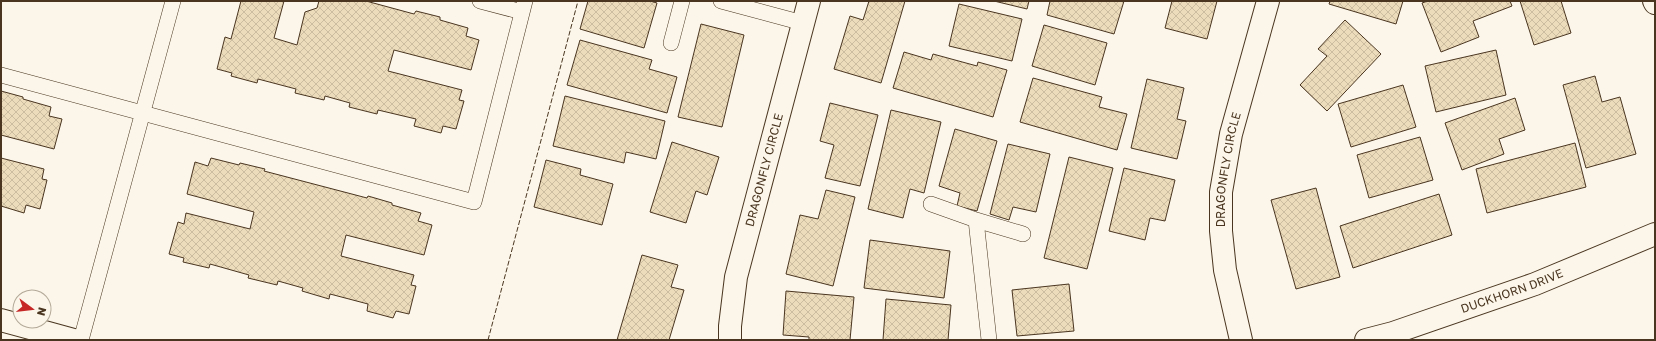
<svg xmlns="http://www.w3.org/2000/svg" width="1656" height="341" font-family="'Golos Text',sans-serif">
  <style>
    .building { fill: url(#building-cross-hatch); stroke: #4a3520 }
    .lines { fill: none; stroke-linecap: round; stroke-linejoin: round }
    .lane-casing { stroke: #4a3520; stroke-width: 16 }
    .street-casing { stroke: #4a3520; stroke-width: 24 }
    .secondary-casing { stroke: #4a3520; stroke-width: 24 }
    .lane { stroke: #fbf6e9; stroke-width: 15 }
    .street { stroke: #fbf6e9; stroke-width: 22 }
    .secondary { stroke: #fbf6e9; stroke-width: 22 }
    .fence { stroke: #4a3520; stroke-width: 1; stroke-dasharray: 5 2; stroke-linecap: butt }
    .labels { text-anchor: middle; stroke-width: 3; stroke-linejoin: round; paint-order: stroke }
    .street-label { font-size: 12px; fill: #4a3520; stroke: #fbf6e9 }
  </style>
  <defs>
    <pattern id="building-cross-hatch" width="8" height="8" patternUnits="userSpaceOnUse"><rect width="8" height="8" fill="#ecdcbc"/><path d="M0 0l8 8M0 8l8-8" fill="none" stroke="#ccbda1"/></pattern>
  </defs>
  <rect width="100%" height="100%" fill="#fbf6e9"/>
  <path class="building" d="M 241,1 L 284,1 L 274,38 L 297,45 L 305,12 L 317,8 L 319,1 L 366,1 L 414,14 L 416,11 L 440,17 L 440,20 L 468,28 L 466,36 L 479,40 L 471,70 L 394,50 L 388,71 L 462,90 L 459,100 L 464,101 L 456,129 L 443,126 L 441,133 L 414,126 L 416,119 L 378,110 L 377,114 L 349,107 L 350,103 L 325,96 L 324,100 L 295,93 L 296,89 L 258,79 L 257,83 L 231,76 L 232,73 L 217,69 L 225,37 L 231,39 Z
    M 588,1 L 650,1 L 657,3 L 644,48 L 580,29 Z
    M 869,1 L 905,1 L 881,83 L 834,69 L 850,16 L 863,20 Z
    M 994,1 L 1029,1 L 1027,9 Z
    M 1050,1 L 1124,1 L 1114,34 L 1047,15 Z
    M 1172,1 L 1217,1 L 1207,39 L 1165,28 Z
    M 1330,1 L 1403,1 L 1396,24 L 1329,4 Z
    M 1428,1 L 1510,1 L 1512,6 L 1473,21 L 1479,37 L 1441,52 L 1422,3 Z
    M 1520,1 L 1561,1 L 1571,33 L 1534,45 Z
    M 959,4 L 1022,19 L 1012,61 L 949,46 Z
    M 1345,20 L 1381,54 L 1327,111 L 1300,85 L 1327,56 L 1318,49 Z
    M 701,24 L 744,35 L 722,127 L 678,117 Z
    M 1044,25 L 1107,43 L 1095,85 L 1032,66 Z
    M 580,40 L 652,60 L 649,69 L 677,77 L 667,113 L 567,85 Z
    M 1496,50 L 1506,95 L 1436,112 L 1425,66 Z
    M 904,52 L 931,60 L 933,54 L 977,66 L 978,62 L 1007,70 L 993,117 L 893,88 Z
    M 1595,76 L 1602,102 L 1620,97 L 1636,154 L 1586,168 L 1563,85 Z
    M 1033,78 L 1102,97 L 1099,107 L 1127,114 L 1117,150 L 1020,122 Z
    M 1147,79 L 1184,88 L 1177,119 L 1186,121 L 1177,159 L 1131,148 Z
    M 1403,85 L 1416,127 L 1351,147 L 1338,104 Z
    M 1,91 L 23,97 L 23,99 L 51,107 L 49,116 L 62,119 L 54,149 L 1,135 Z
    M 565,96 L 665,121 L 656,159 L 626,152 L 624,163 L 553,146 Z
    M 1515,98 L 1525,130 L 1499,139 L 1504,154 L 1462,170 L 1445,123 Z
    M 830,103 L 878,115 L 860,186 L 825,178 L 834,145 L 820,141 Z
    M 891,110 L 941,122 L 924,193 L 910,189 L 903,218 L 868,209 Z
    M 955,129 L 997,141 L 977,211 L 957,206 L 960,193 L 939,186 Z
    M 1420,137 L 1433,180 L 1369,198 L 1357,155 Z
    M 672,142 L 719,157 L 707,195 L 696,191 L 686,223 L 650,212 Z
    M 1575,143 L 1586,187 L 1487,213 L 1476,169 Z
    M 1008,144 L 1050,154 L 1036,212 L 1013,207 L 1009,220 L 990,214 Z
    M 1069,157 L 1113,168 L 1087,269 L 1044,258 Z
    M 1,158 L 44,169 L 42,179 L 47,180 L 40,209 L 26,205 L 24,213 L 1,206 Z
    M 211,158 L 239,165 L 240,163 L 265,169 L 264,171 L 367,198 L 368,196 L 392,203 L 392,205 L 421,213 L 418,221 L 432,225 L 424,255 L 346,235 L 341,256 L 414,275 L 411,285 L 416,286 L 409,314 L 396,311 L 393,318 L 367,311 L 368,304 L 330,294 L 329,299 L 302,291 L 303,288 L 278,281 L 277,285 L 248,278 L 249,275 L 210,264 L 209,268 L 183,262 L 184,258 L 169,254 L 178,222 L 184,224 L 186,213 L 250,229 L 254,212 L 187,194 L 195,162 L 208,166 Z
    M 546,160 L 581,169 L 580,175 L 613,184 L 602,225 L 534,207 Z
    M 1124,168 L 1175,180 L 1165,221 L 1150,218 L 1145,240 L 1109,231 Z
    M 1316,188 L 1340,277 L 1296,289 L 1271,200 Z
    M 826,190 L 855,197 L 833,286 L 786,274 L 800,215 L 818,219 Z
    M 1439,194 L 1452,235 L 1353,268 L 1340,226 Z
    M 870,240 L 950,251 L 944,298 L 864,288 Z
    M 642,255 L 678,265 L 671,287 L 684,290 L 669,340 L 617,340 Z
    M 1069,284 L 1074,331 L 1017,336 L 1012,290 Z
    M 786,291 L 854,297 L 850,340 L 809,340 L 809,337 L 783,335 Z
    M 886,299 L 951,305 L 948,340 L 883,340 Z"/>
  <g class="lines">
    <defs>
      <path id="lane" d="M 480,1 L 522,12
        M 721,1 L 803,23
        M 671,43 L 682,1
        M 1,75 L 474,202 L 525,1
        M 931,204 L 976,220
        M 81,340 L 173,1
        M 989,340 L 976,220 L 1023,234"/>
      <g id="street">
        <path d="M 1654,1 L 1655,3"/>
        <path id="s1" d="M 730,340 L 730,326 L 736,277 L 809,1"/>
        <path id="s2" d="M 1241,340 L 1225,270 L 1221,231 L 1221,192 L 1231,134 L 1268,1"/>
      </g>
      <g id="secondary">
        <path d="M 1,320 L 74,340"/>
        <path id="s3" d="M 1366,340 L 1393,333 L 1535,284 L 1655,234"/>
      </g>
    </defs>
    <use href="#lane" class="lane-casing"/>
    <use href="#street" class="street-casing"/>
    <use href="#secondary" class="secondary-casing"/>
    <use href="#lane" class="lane"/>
    <use href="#street" class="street"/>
    <use href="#secondary" class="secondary"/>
    <path class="fence" d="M 488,340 L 578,1"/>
  </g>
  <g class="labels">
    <g class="street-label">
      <text dy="4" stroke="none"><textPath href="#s1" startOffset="174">DRAGONFLY CIRCLE</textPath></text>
      <text dy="4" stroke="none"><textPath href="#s2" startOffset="173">DRAGONFLY CIRCLE</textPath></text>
      <text dy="4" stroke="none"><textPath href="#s3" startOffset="154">DUCKHORN DRIVE</textPath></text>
    </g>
  </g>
  <rect width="1656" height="341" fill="none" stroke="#4a3520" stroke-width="4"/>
  <g transform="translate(32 309) rotate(105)"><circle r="19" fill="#fbf6e9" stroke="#b4a999"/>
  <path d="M0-3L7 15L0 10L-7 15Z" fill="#c62828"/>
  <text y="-6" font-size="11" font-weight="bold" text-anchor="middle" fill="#4a3520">N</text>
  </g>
</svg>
